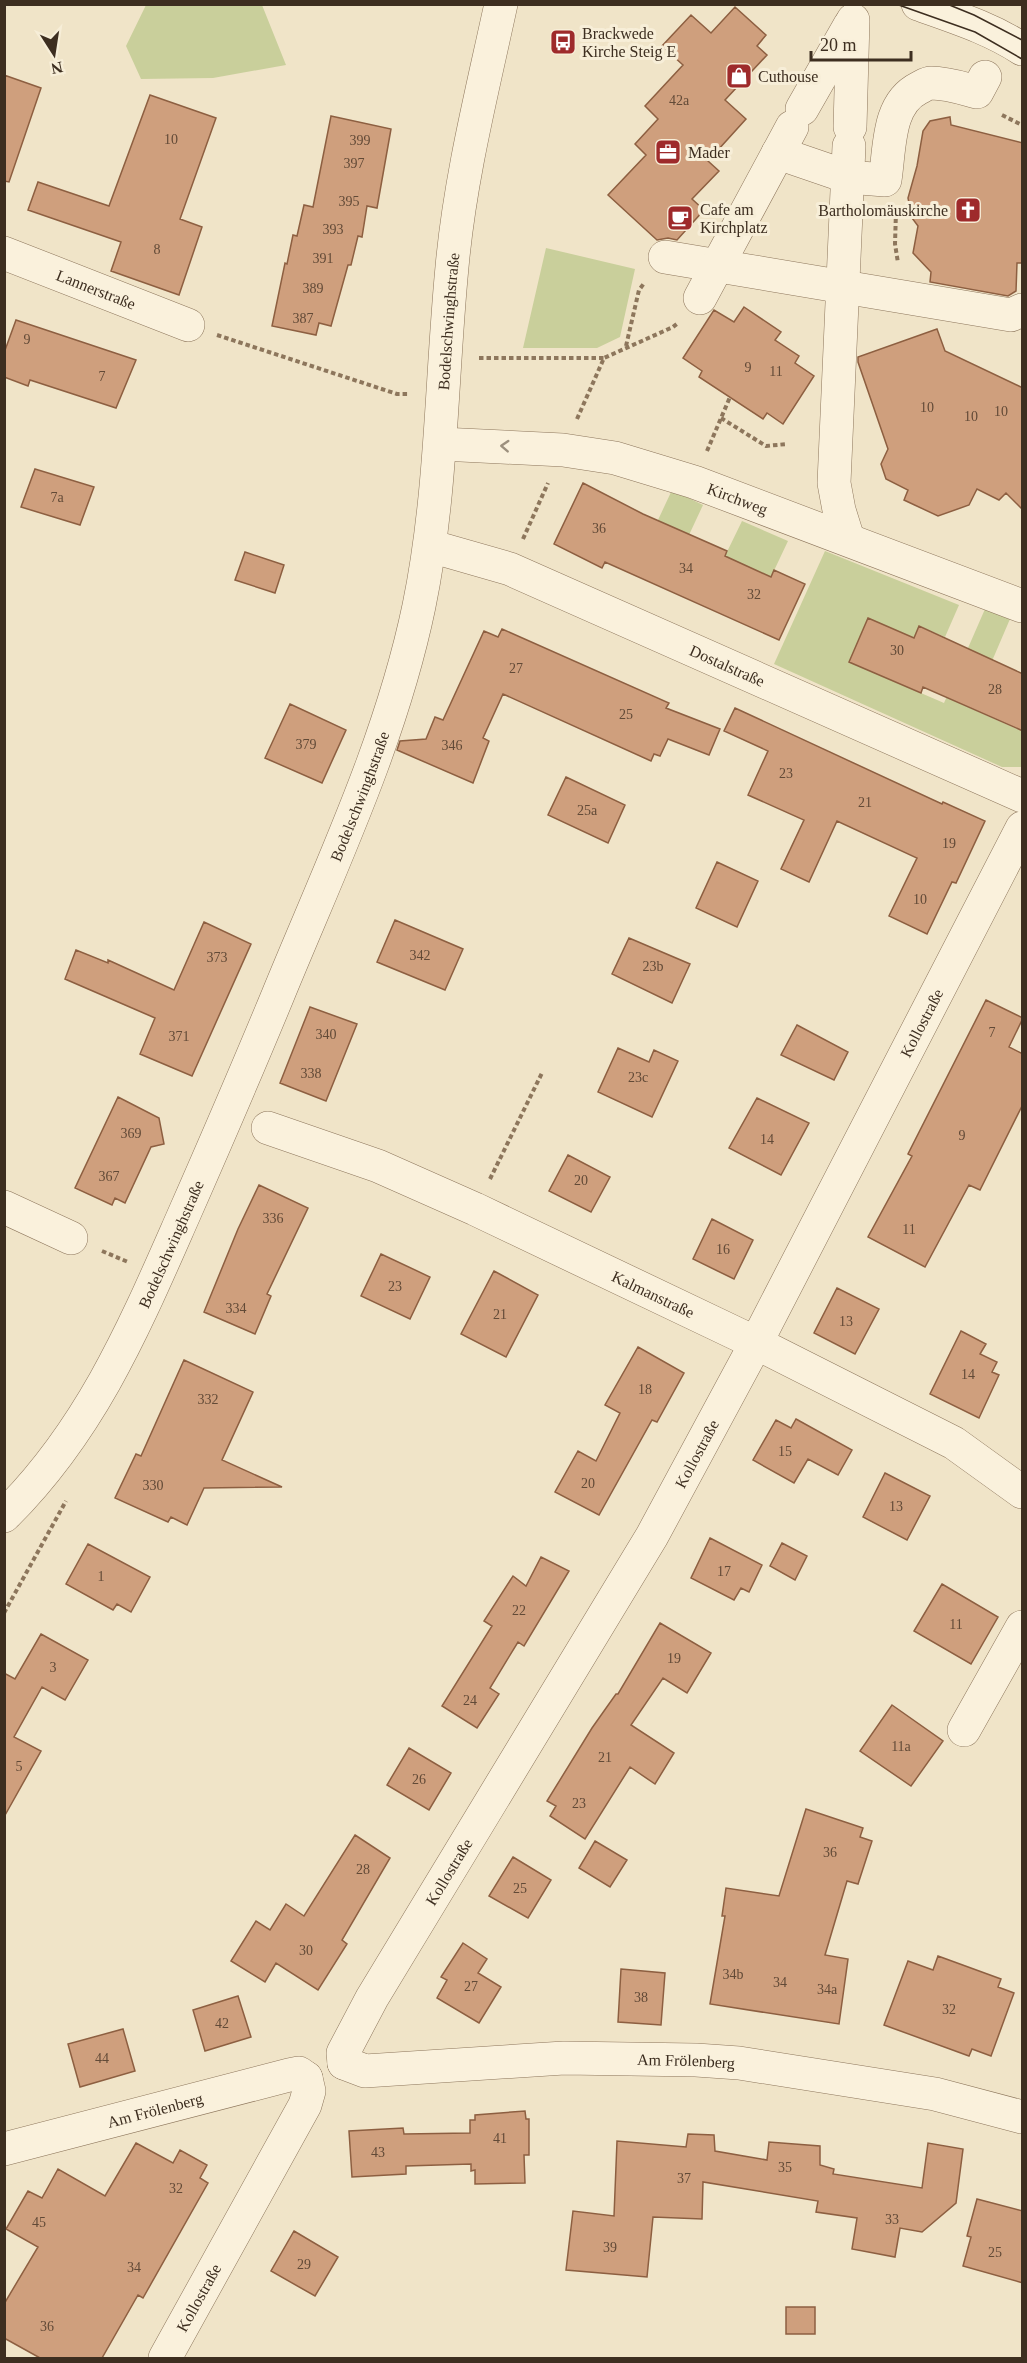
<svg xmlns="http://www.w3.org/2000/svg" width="1027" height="2363" font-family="'Times New Roman',serif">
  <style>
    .green { fill: #c9cf9b }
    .building { fill: #cf9f7d; stroke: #8d5f41; stroke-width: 1.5 }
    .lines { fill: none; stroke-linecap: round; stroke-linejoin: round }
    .minor-casing { stroke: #8d765c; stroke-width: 34 }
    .path { stroke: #8d765c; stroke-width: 4; stroke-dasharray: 4.5 3; stroke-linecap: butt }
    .minor { stroke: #faf1dc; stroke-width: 33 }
    .tram { stroke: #3d2e20; stroke-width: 1.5 }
    .oneway { stroke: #9c907e }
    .labels { text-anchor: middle; stroke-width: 6; stroke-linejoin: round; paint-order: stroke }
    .number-label { font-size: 14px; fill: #624a37 }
    .poi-label { font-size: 16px; fill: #3d2e20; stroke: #f7eed8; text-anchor: start }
    .street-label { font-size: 16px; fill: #3d2e20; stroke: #f7eed8 }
  </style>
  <rect width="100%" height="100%" fill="#f0e4c8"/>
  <path class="green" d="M 146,5 L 262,5 L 286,65 L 213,78 L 141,79 L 126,46 Z
    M 546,248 L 635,269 L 620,337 L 597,348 L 523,348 Z
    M 672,490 L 703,505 L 689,535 L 651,535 Z
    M 742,521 L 788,541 L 771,577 L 725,556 Z
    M 825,551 L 959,605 L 945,637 L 919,626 L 914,638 L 868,618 L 849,662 L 944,703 L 985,609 L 1010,619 L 992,661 L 961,704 L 1019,730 L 1022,724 L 1022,767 L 1002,767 L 774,664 Z"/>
  <path class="building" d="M 735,7 L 766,35 L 757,46 L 767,55 L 725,100 L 746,119 L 708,161 L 719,171 L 692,199 L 704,210 L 677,240 L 668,238 L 657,240 L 608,195 L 646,155 L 635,144 L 658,119 L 645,106 L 683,65 L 662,46 L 691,15 L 711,33 Z
    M 4,75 L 41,88 L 9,182 L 4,181 Z
    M 150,95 L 216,118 L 180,219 L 202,227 L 179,295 L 111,271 L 121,242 L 28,210 L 38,182 L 109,206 Z
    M 331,116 L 391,129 L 377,208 L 367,206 L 362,237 L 358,236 L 351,265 L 348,265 L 331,326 L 319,323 L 316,335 L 272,326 L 285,263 L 287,264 L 293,235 L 297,236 L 304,205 L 313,207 Z
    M 950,117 L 951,125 L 1023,143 L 1023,263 L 1017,263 L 1016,291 L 1008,296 L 930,282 L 931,272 L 913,253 L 918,226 L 912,218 L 908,198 L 917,166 L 923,131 L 930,121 Z
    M 744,307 L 781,332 L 775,340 L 799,356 L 795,363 L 814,376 L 783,424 L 767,413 L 763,419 L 699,377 L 702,371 L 683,358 L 714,310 L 734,322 Z
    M 16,320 L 136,360 L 116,408 L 30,380 L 28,386 L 4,377 L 4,353 Z
    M 937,329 L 945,351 L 1023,388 L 1023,510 L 1006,493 L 999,500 L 977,489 L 969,505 L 938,516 L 904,500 L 908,490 L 886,479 L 881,464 L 888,449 L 858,362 L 858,357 Z
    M 35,469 L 94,487 L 80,525 L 21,507 Z
    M 583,483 L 643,514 L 727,551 L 725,556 L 771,577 L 774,570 L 805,584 L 779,640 L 605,562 L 602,568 L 554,544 Z
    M 245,552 L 284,565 L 275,593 L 235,580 Z
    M 868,618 L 914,638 L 919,626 L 1023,674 L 1023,731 L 923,687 L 921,693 L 849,662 Z
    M 502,629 L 669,703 L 666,708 L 720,729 L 709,755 L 668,739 L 660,756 L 654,754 L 651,761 L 503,694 L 483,738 L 489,741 L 473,783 L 397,750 L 400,741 L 426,739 L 435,717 L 443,720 L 484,631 L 498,637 Z
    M 290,704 L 346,730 L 322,783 L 265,758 Z
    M 735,708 L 942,804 L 943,802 L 985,821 L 956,883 L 952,882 L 927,934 L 889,916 L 917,858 L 837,821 L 809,882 L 781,869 L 804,820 L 748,795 L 768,751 L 724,731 Z
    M 566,777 L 625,805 L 608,843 L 548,815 Z
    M 717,862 L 758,881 L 737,927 L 696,908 Z
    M 395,920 L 463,949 L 445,990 L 377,962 Z
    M 204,922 L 251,944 L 192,1076 L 140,1054 L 155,1018 L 65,979 L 76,950 L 108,963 L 108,960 L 174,990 Z
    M 629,938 L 690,964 L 672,1003 L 612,974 Z
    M 986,1000 L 1023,1018 L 1009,1047 L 1023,1054 L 1023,1104 L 980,1190 L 969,1185 L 925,1267 L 868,1237 L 912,1156 L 908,1154 Z
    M 310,1007 L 357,1024 L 326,1101 L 280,1083 Z
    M 797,1025 L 848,1052 L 834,1080 L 781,1055 Z
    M 618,1048 L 649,1062 L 654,1050 L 678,1061 L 652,1117 L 598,1092 Z
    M 118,1097 L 159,1118 L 164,1144 L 151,1147 L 125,1203 L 115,1198 L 112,1205 L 75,1188 Z
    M 757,1098 L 809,1123 L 781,1175 L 729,1148 Z
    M 568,1155 L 610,1177 L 591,1212 L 549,1191 Z
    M 259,1185 L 308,1208 L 267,1294 L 271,1296 L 255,1334 L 204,1312 L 238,1229 Z
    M 712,1219 L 753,1240 L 734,1279 L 693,1259 Z
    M 381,1254 L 430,1277 L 410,1319 L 361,1296 Z
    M 494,1271 L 538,1295 L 506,1357 L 461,1334 Z
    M 837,1288 L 879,1309 L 855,1354 L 814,1333 Z
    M 961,1331 L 986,1344 L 980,1354 L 997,1362 L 992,1372 L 999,1375 L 979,1418 L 930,1394 Z
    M 638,1347 L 684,1373 L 657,1422 L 652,1420 L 599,1515 L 555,1492 L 578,1451 L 596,1461 L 620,1413 L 605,1405 Z
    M 184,1360 L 253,1392 L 222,1460 L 282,1487 L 204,1488 L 187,1525 L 171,1517 L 168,1522 L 115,1498 L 136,1454 L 141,1456 Z
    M 796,1419 L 852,1450 L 838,1475 L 808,1459 L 794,1483 L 753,1460 L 776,1420 L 791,1428 Z
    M 885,1473 L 930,1496 L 907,1540 L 863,1517 Z
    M 710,1538 L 762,1565 L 749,1592 L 741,1588 L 734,1600 L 691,1578 Z
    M 782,1543 L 807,1556 L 795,1580 L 770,1566 Z
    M 88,1544 L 150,1577 L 131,1612 L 117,1604 L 113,1610 L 66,1584 Z
    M 541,1557 L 569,1571 L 524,1646 L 518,1642 L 490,1688 L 499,1694 L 477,1728 L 442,1706 L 492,1626 L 484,1621 L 513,1576 L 526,1586 Z
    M 942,1584 L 998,1617 L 971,1664 L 914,1631 Z
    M 660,1623 L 711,1653 L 687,1693 L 663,1678 L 631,1725 L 674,1753 L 655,1784 L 630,1767 L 585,1839 L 550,1816 L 556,1806 L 547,1801 L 592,1728 L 616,1694 L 618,1694 Z
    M 41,1634 L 88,1660 L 65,1700 L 42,1687 L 14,1737 L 41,1751 L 4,1817 L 4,1673 L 15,1679 Z
    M 892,1705 L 943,1741 L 911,1786 L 860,1751 Z
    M 409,1748 L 451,1773 L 429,1810 L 387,1785 Z
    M 806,1809 L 863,1828 L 860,1837 L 872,1841 L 858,1884 L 847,1881 L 825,1955 L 848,1959 L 839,2024 L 710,2004 L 725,1916 L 722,1916 L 726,1888 L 779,1896 Z
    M 355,1835 L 390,1858 L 342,1940 L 347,1944 L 318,1990 L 276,1963 L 265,1982 L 231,1961 L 256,1921 L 270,1930 L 286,1904 L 304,1916 Z
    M 595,1841 L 627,1860 L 610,1887 L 579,1868 Z
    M 513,1857 L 551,1880 L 528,1918 L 489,1896 Z
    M 463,1943 L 487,1959 L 478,1973 L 501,1987 L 479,2023 L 437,1998 L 447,1980 L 441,1977 Z
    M 938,1956 L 1001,1979 L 998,1987 L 1014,1993 L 991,2056 L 972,2049 L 969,2056 L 884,2025 L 908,1961 L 933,1970 Z
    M 621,1969 L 665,1973 L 661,2025 L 618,2022 Z
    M 238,1996 L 251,2037 L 205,2051 L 193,2010 Z
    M 123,2029 L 135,2071 L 80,2087 L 68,2044 Z
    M 525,2111 L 526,2119 L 529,2119 L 529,2155 L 524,2155 L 525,2183 L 475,2184 L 475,2170 L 471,2171 L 471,2164 L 406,2166 L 406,2174 L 352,2177 L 349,2131 L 403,2128 L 404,2134 L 470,2133 L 470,2120 L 475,2120 L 475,2115 Z
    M 688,2134 L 714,2135 L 715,2151 L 767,2160 L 769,2142 L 820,2146 L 820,2165 L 834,2169 L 833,2174 L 922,2188 L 928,2143 L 963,2149 L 956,2203 L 922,2232 L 900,2228 L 895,2257 L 852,2249 L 857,2218 L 816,2212 L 818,2201 L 703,2182 L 702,2219 L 653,2217 L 647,2277 L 566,2270 L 573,2211 L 614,2216 L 617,2141 L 686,2147 Z
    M 136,2143 L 173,2163 L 180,2150 L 207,2165 L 200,2178 L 208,2183 L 143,2298 L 138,2295 L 102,2358 L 40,2358 L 4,2338 L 4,2304 L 38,2247 L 6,2229 L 28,2191 L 42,2198 L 58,2169 L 105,2196 Z
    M 977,2199 L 1023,2211 L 1023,2283 L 963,2266 L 971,2237 L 967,2236 Z
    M 294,2231 L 338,2257 L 315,2296 L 271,2271 Z
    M 786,2307 L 815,2307 L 815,2334 L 786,2334 Z"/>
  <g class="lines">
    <defs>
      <g id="minor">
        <path d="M 918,4 C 954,17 990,28 1022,49"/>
        <path d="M 802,109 L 850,25"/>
        <path d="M 850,127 L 853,20"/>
        <path d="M 778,153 L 848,177 L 885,180 C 890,148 887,104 919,88 C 923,86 927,83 931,83 C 947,83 962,88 977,92 L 985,77"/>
        <path id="s1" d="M 4,253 L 188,325"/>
        <path d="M 665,257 L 1011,315 L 1022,310"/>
        <path d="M 700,298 L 792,127"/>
        <path id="s2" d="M 441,444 L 563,450 L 615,458 L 694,482 L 1022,606"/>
        <path d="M 848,539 L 839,510 L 834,483 L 849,146"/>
        <path id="s3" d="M 430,546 L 510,569 L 1022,796"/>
        <path id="s4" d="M 268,1128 L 378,1166 L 475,1209 L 756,1343 L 954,1443 L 1022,1492"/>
        <path d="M 4,1207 L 71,1238"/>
        <path id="s5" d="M 4,1516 C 91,1430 134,1328 182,1219 C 215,1144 247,1070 278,995 C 330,868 391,741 419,606 C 442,494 441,381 452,267 C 460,178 482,92 501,4"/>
        <path d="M 964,1730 L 1022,1627"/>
        <path id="s6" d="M 344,2063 L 343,2053 L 372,1998 L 652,1536 L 756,1343 L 1022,828"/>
        <path id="s7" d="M 344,2063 L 365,2071 L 564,2058 L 696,2060 L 739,2063 L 935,2094 L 1022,2117"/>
        <path id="s8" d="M 4,2149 L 289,2075 L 299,2073 L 306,2078"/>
        <path id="s9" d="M 165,2358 L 305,2105 L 309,2091 L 306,2078"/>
      </g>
    </defs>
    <use href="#minor" class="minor-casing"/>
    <path class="path" d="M 1002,115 L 1022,125
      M 896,211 L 895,244 L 898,263
      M 217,335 L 397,394 L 410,394
      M 626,346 L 639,290 L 645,282
      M 479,358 L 604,358
      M 721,418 L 766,446 L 787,444
      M 577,419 L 604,358 L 673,327 L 678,323
      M 707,451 L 730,397
      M 523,539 L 548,483
      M 490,1179 L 542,1073
      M 102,1251 L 128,1262
      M 4,1613 L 66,1501"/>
    <use href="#minor" class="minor"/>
    <path class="tram" d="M 896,4 L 975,32 L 1022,59
      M 947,4 L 974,15 L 1022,40"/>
  </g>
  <defs><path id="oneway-chevron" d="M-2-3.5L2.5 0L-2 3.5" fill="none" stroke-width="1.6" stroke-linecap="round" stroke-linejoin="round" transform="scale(1.5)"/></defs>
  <use class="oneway" href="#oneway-chevron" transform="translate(505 446) rotate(-177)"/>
  <defs>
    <symbol id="bus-square" viewBox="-11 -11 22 22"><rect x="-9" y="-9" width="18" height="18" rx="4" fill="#9e2a2b" stroke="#f7eed8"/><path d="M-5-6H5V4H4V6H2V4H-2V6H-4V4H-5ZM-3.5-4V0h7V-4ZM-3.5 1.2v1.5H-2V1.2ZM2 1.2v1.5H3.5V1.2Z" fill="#fff"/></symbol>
    <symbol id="shop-square" viewBox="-11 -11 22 22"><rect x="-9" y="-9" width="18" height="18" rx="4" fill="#9e2a2b" stroke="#f7eed8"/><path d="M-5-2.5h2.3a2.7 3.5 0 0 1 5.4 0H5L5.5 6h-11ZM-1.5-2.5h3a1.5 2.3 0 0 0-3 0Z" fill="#fff"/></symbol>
    <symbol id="office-square" viewBox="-11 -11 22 22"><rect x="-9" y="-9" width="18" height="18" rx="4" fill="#9e2a2b" stroke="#f7eed8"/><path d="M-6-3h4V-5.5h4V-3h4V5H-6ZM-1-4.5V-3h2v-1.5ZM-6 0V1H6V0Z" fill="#fff"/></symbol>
    <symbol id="church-square" viewBox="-11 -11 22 22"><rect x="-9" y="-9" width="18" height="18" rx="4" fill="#9e2a2b" stroke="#f7eed8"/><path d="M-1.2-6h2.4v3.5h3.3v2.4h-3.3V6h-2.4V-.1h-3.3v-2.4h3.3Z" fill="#fff"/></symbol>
    <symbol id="cafe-square" viewBox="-11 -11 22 22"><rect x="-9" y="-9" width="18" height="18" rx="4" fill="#9e2a2b" stroke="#f7eed8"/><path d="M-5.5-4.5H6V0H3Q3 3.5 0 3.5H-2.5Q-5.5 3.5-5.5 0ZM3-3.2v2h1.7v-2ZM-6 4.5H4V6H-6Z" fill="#fff"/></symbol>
  </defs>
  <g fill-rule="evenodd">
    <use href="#bus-square" x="548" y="27" width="30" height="30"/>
    <use href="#shop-square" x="724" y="61" width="30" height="30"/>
    <use href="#office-square" x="653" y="137" width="30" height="30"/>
    <use href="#church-square" x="953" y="195" width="30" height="30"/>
    <use href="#cafe-square" x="665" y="203" width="30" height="30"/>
  </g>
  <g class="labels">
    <g class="number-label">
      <text x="679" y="105">42a</text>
      <text x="171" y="144">10</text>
      <text x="360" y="145">399</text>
      <text x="354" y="168">397</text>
      <text x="349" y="206">395</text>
      <text x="333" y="234">393</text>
      <text x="157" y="254">8</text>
      <text x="323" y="263">391</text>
      <text x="313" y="293">389</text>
      <text x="303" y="323">387</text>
      <text x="27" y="344">9</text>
      <text x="748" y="372">9</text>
      <text x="776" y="376">11</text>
      <text x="102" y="381">7</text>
      <text x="927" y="412">10</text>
      <text x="1001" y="416">10</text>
      <text x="971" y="421">10</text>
      <text x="57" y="502">7a</text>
      <text x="599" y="533">36</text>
      <text x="686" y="573">34</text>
      <text x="754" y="599">32</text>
      <text x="897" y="655">30</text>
      <text x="516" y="673">27</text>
      <text x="995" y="694">28</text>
      <text x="626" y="719">25</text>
      <text x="306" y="749">379</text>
      <text x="452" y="750">346</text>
      <text x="786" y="778">23</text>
      <text x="865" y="807">21</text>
      <text x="587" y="815">25a</text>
      <text x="949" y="848">19</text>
      <text x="920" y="904">10</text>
      <text x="420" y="960">342</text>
      <text x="217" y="962">373</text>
      <text x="653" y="971">23b</text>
      <text x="992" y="1037">7</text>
      <text x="326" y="1039">340</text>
      <text x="179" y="1041">371</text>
      <text x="311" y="1078">338</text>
      <text x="638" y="1082">23c</text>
      <text x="131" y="1138">369</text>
      <text x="962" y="1140">9</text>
      <text x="767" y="1144">14</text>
      <text x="109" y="1181">367</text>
      <text x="581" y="1185">20</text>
      <text x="273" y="1223">336</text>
      <text x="909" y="1234">11</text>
      <text x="723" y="1254">16</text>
      <text x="395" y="1291">23</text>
      <text x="236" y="1313">334</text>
      <text x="500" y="1319">21</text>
      <text x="846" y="1326">13</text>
      <text x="968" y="1379">14</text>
      <text x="645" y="1394">18</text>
      <text x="208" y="1404">332</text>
      <text x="785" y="1456">15</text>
      <text x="588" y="1488">20</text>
      <text x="153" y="1490">330</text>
      <text x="896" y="1511">13</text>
      <text x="724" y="1576">17</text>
      <text x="101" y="1581">1</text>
      <text x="519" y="1615">22</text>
      <text x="956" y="1629">11</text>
      <text x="674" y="1663">19</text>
      <text x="53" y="1672">3</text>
      <text x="470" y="1705">24</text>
      <text x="901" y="1751">11a</text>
      <text x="605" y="1762">21</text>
      <text x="19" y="1771">5</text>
      <text x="419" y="1784">26</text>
      <text x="579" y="1808">23</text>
      <text x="830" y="1857">36</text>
      <text x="363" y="1874">28</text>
      <text x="520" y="1893">25</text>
      <text x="306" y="1955">30</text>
      <text x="733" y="1979">34b</text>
      <text x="780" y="1987">34</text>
      <text x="471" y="1991">27</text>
      <text x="827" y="1994">34a</text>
      <text x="641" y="2002">38</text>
      <text x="949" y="2014">32</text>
      <text x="222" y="2028">42</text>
      <text x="102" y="2063">44</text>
      <text x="500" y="2143">41</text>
      <text x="378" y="2157">43</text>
      <text x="785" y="2172">35</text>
      <text x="684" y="2183">37</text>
      <text x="176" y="2193">32</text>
      <text x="892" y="2224">33</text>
      <text x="39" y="2227">45</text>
      <text x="610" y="2252">39</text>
      <text x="995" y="2257">25</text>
      <text x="304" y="2269">29</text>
      <text x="134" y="2272">34</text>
      <text x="47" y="2331">36</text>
    </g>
    <g class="poi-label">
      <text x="582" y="39">Brackwede<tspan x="582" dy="18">Kirche Steig E</tspan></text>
      <text x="758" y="82">Cuthouse</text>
      <text x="688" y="158">Mader</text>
      <text x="700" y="215">Cafe am<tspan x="700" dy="18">Kirchplatz</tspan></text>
      <text x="948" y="216" text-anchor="end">Bartholomäuskirche</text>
    </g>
    <g class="street-label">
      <text dy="6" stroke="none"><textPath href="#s1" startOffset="99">Lannerstraße</textPath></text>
      <text dy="6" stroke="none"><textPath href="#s5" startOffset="1293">Bodelschwinghstraße</textPath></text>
      <text dy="6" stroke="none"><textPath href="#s2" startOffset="304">Kirchweg</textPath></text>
      <text dy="6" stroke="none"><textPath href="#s3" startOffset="321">Dostalstraße</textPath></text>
      <text dy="6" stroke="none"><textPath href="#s5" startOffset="807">Bodelschwinghstraße</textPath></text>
      <text dy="6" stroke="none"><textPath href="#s6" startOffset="1192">Kollostraße</textPath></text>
      <text dy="6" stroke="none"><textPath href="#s5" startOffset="321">Bodelschwinghstraße</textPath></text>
      <text dy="6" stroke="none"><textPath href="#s4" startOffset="420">Kalmanstraße</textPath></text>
      <text dy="6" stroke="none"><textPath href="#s6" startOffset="706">Kollostraße</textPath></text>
      <text dy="6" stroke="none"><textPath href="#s6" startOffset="220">Kollostraße</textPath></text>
      <text dy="6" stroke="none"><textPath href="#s7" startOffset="344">Am Frölenberg</textPath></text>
      <text dy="6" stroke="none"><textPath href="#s8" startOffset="156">Am Frölenberg</textPath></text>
      <text dy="6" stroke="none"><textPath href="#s9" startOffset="69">Kollostraße</textPath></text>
    </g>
  </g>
  <rect width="1027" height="2363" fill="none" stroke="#3d2e20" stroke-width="12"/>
  <g transform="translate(54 54) rotate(168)" stroke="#f7eed8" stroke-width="4.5" paint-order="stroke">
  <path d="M0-4.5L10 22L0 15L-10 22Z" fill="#3d2e20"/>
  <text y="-9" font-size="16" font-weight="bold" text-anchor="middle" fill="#3d2e20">N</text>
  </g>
  <path d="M811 51v9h100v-9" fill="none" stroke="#3d2e20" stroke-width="3"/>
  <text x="820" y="51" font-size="18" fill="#3d2e20" stroke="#f7eed8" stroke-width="4.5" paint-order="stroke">20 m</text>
</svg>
